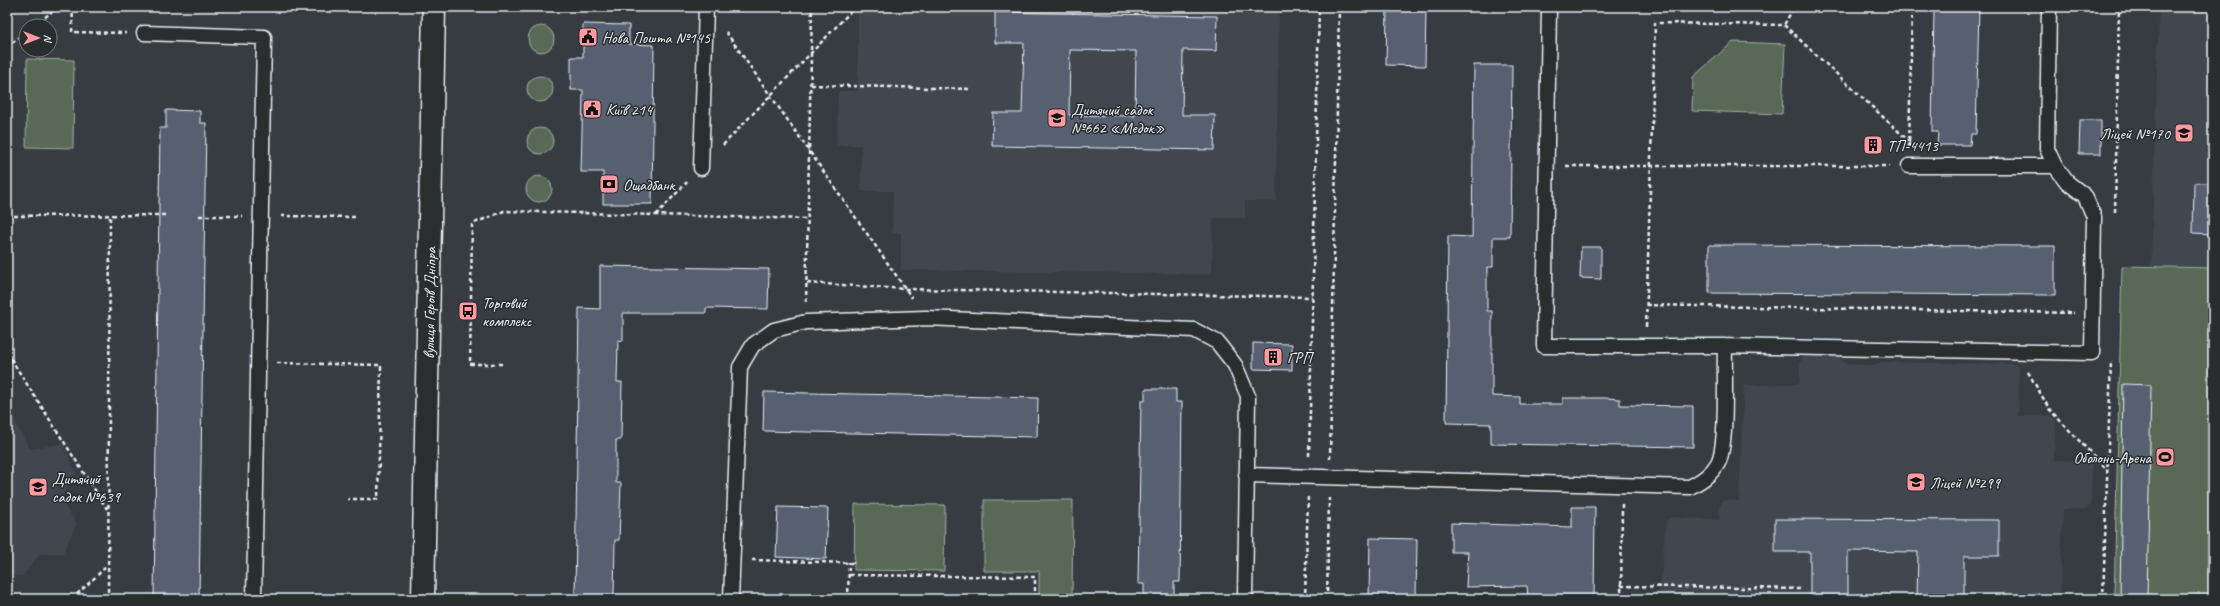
<svg xmlns="http://www.w3.org/2000/svg" width="2220" height="606" font-family="Caveat,sans-serif">
  <style>
    .built { fill: #404750 }
    .green { fill: #586a55; stroke: #a0aea6 }
    .building { fill: #566071; stroke: #e8f1f8; fill-rule: evenodd }
    .lines { fill: none; stroke-linecap: round; stroke-linejoin: round }
    .service-casing { stroke: #e8f1f8; stroke-width: 17 }
    .secondary-casing { stroke: #e8f1f8; stroke-width: 25 }
    .path { stroke: #e8f1f8; stroke-width: 2.5; stroke-dasharray: 4 3; stroke-linecap: butt }
    .service { stroke: #2a2d2e; stroke-width: 14 }
    .secondary { stroke: #2a2d2e; stroke-width: 22 }
    .labels { text-anchor: middle; stroke-width: 3; stroke-linejoin: round; paint-order: stroke }
    .poi-label { font-size: 16px; fill: #e8f1f8; stroke: #2a2d2e; text-anchor: start }
    .street-label { font-size: 16px; fill: #e8f1f8; stroke: #2a2d2e }
  </style>
  <rect width="100%" height="100%" fill="#373c42"/>
  <filter id="ink" filterUnits="userSpaceOnUse"><feTurbulence type="fractalNoise" baseFrequency=".025" numOctaves="2"/><feDisplacementMap in="SourceGraphic" scale="8" xChannelSelector="R" yChannelSelector="G"/><feConvolveMatrix kernelMatrix="1 2 1 2 8 2 1 2 1" color-interpolation-filters="sRGB"/></filter>
  <g filter="url(#ink)">
    <path class="built" d="M 926,7 L 1279,7 L 1276,201 L 1245,201 L 1245,218 L 1213,218 L 1212,274 L 901,270 L 901,233 L 892,233 L 893,191 L 861,191 L 861,145 L 837,145 L 838,91 L 858,91 L 858,9 L 926,10 Z
      M 2159,7 L 2213,7 L 2213,268 L 2151,266 Z
      M 1805,354 L 1837,354 L 1846,364 L 1875,366 L 1880,362 L 2015,364 L 2019,368 L 2018,416 L 2051,416 L 2056,421 L 2054,460 L 2087,461 L 2092,464 L 2091,505 L 2086,509 L 2063,509 L 2060,599 L 1659,599 L 1666,521 L 1672,517 L 1719,520 L 1720,506 L 1724,500 L 1739,501 L 1744,385 L 1800,384 L 1800,362 Z
      M 7,372 L 9,374 L 16,424 L 30,449 L 62,444 L 76,473 L 60,500 L 77,523 L 63,553 L 40,554 L 22,576 L 7,576 Z"/>
    <path class="green" d="M528 39a13 13 0 1 1 26 0a13 13 0 1 1-26 0Z
      M 1733,42 L 1785,44 L 1782,114 L 1692,111 L 1693,77 Z
      M 27,59 L 74,60 L 73,148 L 26,147 Z
      M527 89a13 13 0 1 1 26 0a13 13 0 1 1-26 0Z
      M527 141a13 13 0 1 1 26 0a13 13 0 1 1-26 0Z
      M526 189a13 13 0 1 1 26 0a13 13 0 1 1-26 0Z
      M 2122,266 L 2213,268 L 2213,599 L 2114,599 Z
      M 984,500 L 1073,500 L 1072,599 L 1039,599 L 1039,571 L 984,571 Z
      M 855,504 L 945,505 L 944,571 L 854,570 Z"/>
    <path class="building" d="M 1387,7 L 1426,7 L 1425,66 L 1386,65 Z
      M 1934,7 L 1979,7 L 1976,134 L 1971,134 L 1970,145 L 1937,145 L 1938,132 L 1932,132 Z
      M 995,12 L 1217,16 L 1216,51 L 1183,50 L 1182,115 L 1215,115 L 1214,150 L 992,146 L 993,113 L 1022,113 L 1024,43 L 995,43 ZM 1070,50 L 1136,51 L 1135,116 L 1069,115 Z
      M 583,24 L 629,25 L 629,44 L 654,45 L 652,204 L 603,204 L 603,172 L 581,172 L 583,90 L 571,90 L 571,57 L 583,57 Z
      M 1474,65 L 1512,65 L 1510,237 L 1493,237 L 1493,267 L 1487,267 L 1487,311 L 1492,311 L 1492,396 L 1520,397 L 1520,404 L 1563,404 L 1563,398 L 1605,398 L 1620,399 L 1620,405 L 1693,406 L 1693,447 L 1491,444 L 1491,424 L 1446,423 L 1448,236 L 1472,237 Z
      M 166,110 L 200,111 L 200,123 L 206,123 L 199,599 L 154,599 L 160,128 L 166,128 Z
      M 2080,120 L 2101,120 L 2101,154 L 2079,154 Z
      M 2194,183 L 2213,183 L 2213,234 L 2193,233 Z
      M 1709,245 L 2055,246 L 2055,295 L 1709,293 Z
      M 1581,247 L 1601,247 L 1601,279 L 1580,278 Z
      M 600,266 L 769,269 L 768,309 L 706,308 L 706,313 L 623,313 L 623,341 L 618,340 L 617,382 L 622,382 L 621,440 L 616,440 L 616,483 L 621,483 L 619,540 L 615,540 L 614,597 L 606,599 L 575,599 L 579,308 L 600,309 Z
      M 1253,343 L 1292,344 L 1292,370 L 1253,369 Z
      M 2123,384 L 2151,385 L 2147,599 L 2120,599 Z
      M 1145,389 L 1176,389 L 1176,402 L 1182,402 L 1180,582 L 1174,582 L 1174,599 L 1144,599 L 1144,584 L 1138,584 L 1141,401 L 1145,401 Z
      M 764,392 L 1038,398 L 1037,437 L 763,431 Z
      M 778,507 L 828,508 L 826,559 L 776,557 Z
      M 1572,507 L 1595,507 L 1594,599 L 1528,599 L 1527,586 L 1466,587 L 1468,552 L 1451,552 L 1451,523 L 1572,527 Z
      M 1775,519 L 1999,520 L 1999,556 L 1964,556 L 1964,599 L 1917,599 L 1918,552 L 1848,551 L 1848,599 L 1810,599 L 1810,552 L 1775,552 Z
      M 1370,538 L 1417,539 L 1416,599 L 1369,599 Z"/>
    <g class="lines">
      <defs>
        <path id="service" d="M 1549,7 L 1544,346 L 1725,346 L 2092,353 L 2094,217 L 2085,196 L 2067,182 L 2055,166 L 2047,149 L 2049,7
          M 144,33 L 264,37 L 254,599
          M 1909,166 L 2055,166
          M 701,168 L 706,7
          M 1246,475 L 1690,487 C 1701,481 1711,475 1718,463 C 1728,444 1724,371 1725,346
          M 731,599 L 740,367 L 753,345 L 774,330 L 806,322 L 926,318 L 1194,330 L 1217,342 L 1235,365 L 1248,396 L 1245,599"/>
        <path id="secondary" d="M 423,599 L 434,7"/>
      </defs>
      <use href="#service" class="service-casing"/>
      <use href="#secondary" class="secondary-casing"/>
      <path class="path" d="M 73,7 L 72,32 L 126,33
        M 1784,25 L 1910,142
        M 34,26 L 58,7
        M 726,32 L 912,298
        M 7,47 L 26,32
        M 811,85 L 972,89
        M 723,145 L 855,7
        M 1909,147 L 1912,7
        M 1566,166 L 1889,166
        M 2115,212 L 2119,7
        M 656,215 L 687,182
        M 7,216 L 165,215
        M 199,216 L 242,216
        M 281,216 L 355,217
        M 807,283 L 906,289 L 1312,297
        M 806,302 L 812,7
        M 1646,305 L 2074,313
        M 1646,327 L 1655,23 L 1784,25 L 1794,7
        M 7,353 L 107,509
        M 277,363 L 381,365 L 378,499 L 348,499
        M 502,364 L 470,364 L 472,224 L 504,211 L 808,219
        M 2028,372 L 2050,410 L 2108,471
        M 1309,456 L 1319,7
        M 1330,459 L 1339,7
        M 752,560 L 854,563
        M 849,575 L 1035,577 L 1035,599
        M 1621,586 L 1803,589
        M 72,599 L 107,566
        M 108,599 L 110,216
        M 848,599 L 849,562
        M 1305,599 L 1308,495
        M 1327,599 L 1329,498
        M 1621,599 L 1622,504
        M 2103,599 L 2111,361"/>
      <use href="#service" class="service"/>
      <use href="#secondary" class="secondary"/>
    </g>
  </g>
  <defs>
    <symbol id="civic-square" viewBox="-11 -11 22 22"><rect x="-9" y="-9" width="18" height="18" rx="4" fill="#ff9aa2" stroke="#2a2d2e"/><path d="M-.6-6.5H3V-4.5H.6V-3L4-1V1h2V6H-6V1h2V-1L-.6-3ZM-1.2 2.5V6h2.4V2.5Z" fill="#111"/></symbol>
    <symbol id="school-square" viewBox="-11 -11 22 22"><rect x="-9" y="-9" width="18" height="18" rx="4" fill="#ff9aa2" stroke="#2a2d2e"/><path d="M0-5L7-2L0 1L-7-2ZM-4 1L0 2.5L4 1V4Q0 6-4 4Z" fill="#111"/></symbol>
    <symbol id="building-square" viewBox="-11 -11 22 22"><rect x="-9" y="-9" width="18" height="18" rx="4" fill="#ff9aa2" stroke="#2a2d2e"/><path d="M-4-6H4V6H1V3H-1V6H-4ZM-2.5-4.3h1.7v1.8h-1.7ZM.8-4.3h1.7v1.8H.8ZM-2.5-1h1.7V.8h-1.7ZM.8-1h1.7V.8H.8Z" fill="#111"/></symbol>
    <symbol id="bank-square" viewBox="-11 -11 22 22"><rect x="-9" y="-9" width="18" height="18" rx="4" fill="#ff9aa2" stroke="#2a2d2e"/><path d="M-6-4H6V4H-6ZM0-2.3a2.3 2.3 0 1 0 0 4.6a2.3 2.3 0 1 0 0-4.6Z" fill="#111"/></symbol>
    <symbol id="bus-square" viewBox="-11 -11 22 22"><rect x="-9" y="-9" width="18" height="18" rx="4" fill="#ff9aa2" stroke="#2a2d2e"/><path d="M-5-6H5V4H4V6H2V4H-2V6H-4V4H-5ZM-3.5-4V0h7V-4ZM-3.5 1.2v1.5H-2V1.2ZM2 1.2v1.5H3.5V1.2Z" fill="#111"/></symbol>
    <symbol id="stadium-square" viewBox="-11 -11 22 22"><rect x="-9" y="-9" width="18" height="18" rx="4" fill="#ff9aa2" stroke="#2a2d2e"/><path d="M0-5a6.5 5 0 1 0 0 10a6.5 5 0 1 0 0-10ZM-3.5-1.8h7v3.6h-7Z" fill="#111"/></symbol>
  </defs>
  <g fill-rule="evenodd">
    <use href="#civic-square" x="577" y="26" width="22" height="22"/>
    <use href="#civic-square" x="581" y="98" width="22" height="22"/>
    <use href="#school-square" x="1046" y="107" width="22" height="22"/>
    <use href="#school-square" x="2173" y="122" width="22" height="22"/>
    <use href="#building-square" x="1862" y="134" width="22" height="22"/>
    <use href="#bank-square" x="598" y="173" width="22" height="22"/>
    <use href="#bus-square" x="457" y="300" width="22" height="22"/>
    <use href="#building-square" x="1262" y="346" width="22" height="22"/>
    <use href="#stadium-square" x="2154" y="446" width="22" height="22"/>
    <use href="#school-square" x="1905" y="471" width="22" height="22"/>
    <use href="#school-square" x="27" y="476" width="22" height="22"/>
  </g>
  <g class="labels">
    <g class="poi-label">
      <text x="602" y="43">Нова Пошта №145</text>
      <text x="606" y="115">Київ 214</text>
      <text x="1071" y="115">Дитячий садок<tspan x="1071" dy="18">№662 «Медок»</tspan></text>
      <text x="2170" y="139" text-anchor="end">Ліцей №170</text>
      <text x="1887" y="151">ТП-4413</text>
      <text x="623" y="190">Ощадбанк</text>
      <text x="482" y="308">Торговий<tspan x="482" dy="18">комплекс</tspan></text>
      <text x="1287" y="363">ГРП</text>
      <text x="2151" y="463" text-anchor="end">Оболонь-Арена</text>
      <text x="52" y="484">Дитячий<tspan x="52" dy="18">садок №639</tspan></text>
      <text x="1930" y="488">Ліцей №299</text>
    </g>
    <g class="street-label">
      <text transform="translate(429 303) rotate(-89)" y="6">вулиця Героїв Дніпра</text>
    </g>
  </g>
  <rect width="2220" height="606" fill="none" stroke="#2a2d2e" stroke-width="24"/>
  <rect x="12" y="12" width="2196" height="582" fill="none" stroke="#e8f1f8" stroke-width="1.5" filter="url(#ink)"/>
  <g transform="translate(38 38) rotate(90)"><circle r="19" fill="#2a2d2e" stroke="#767b7f"/>
  <path d="M0-3L7 15L0 10L-7 15Z" fill="#ff9aa2"/>
  <text y="-6" font-size="11" font-weight="bold" text-anchor="middle" fill="#e8f1f8">N</text>
  </g>
</svg>
